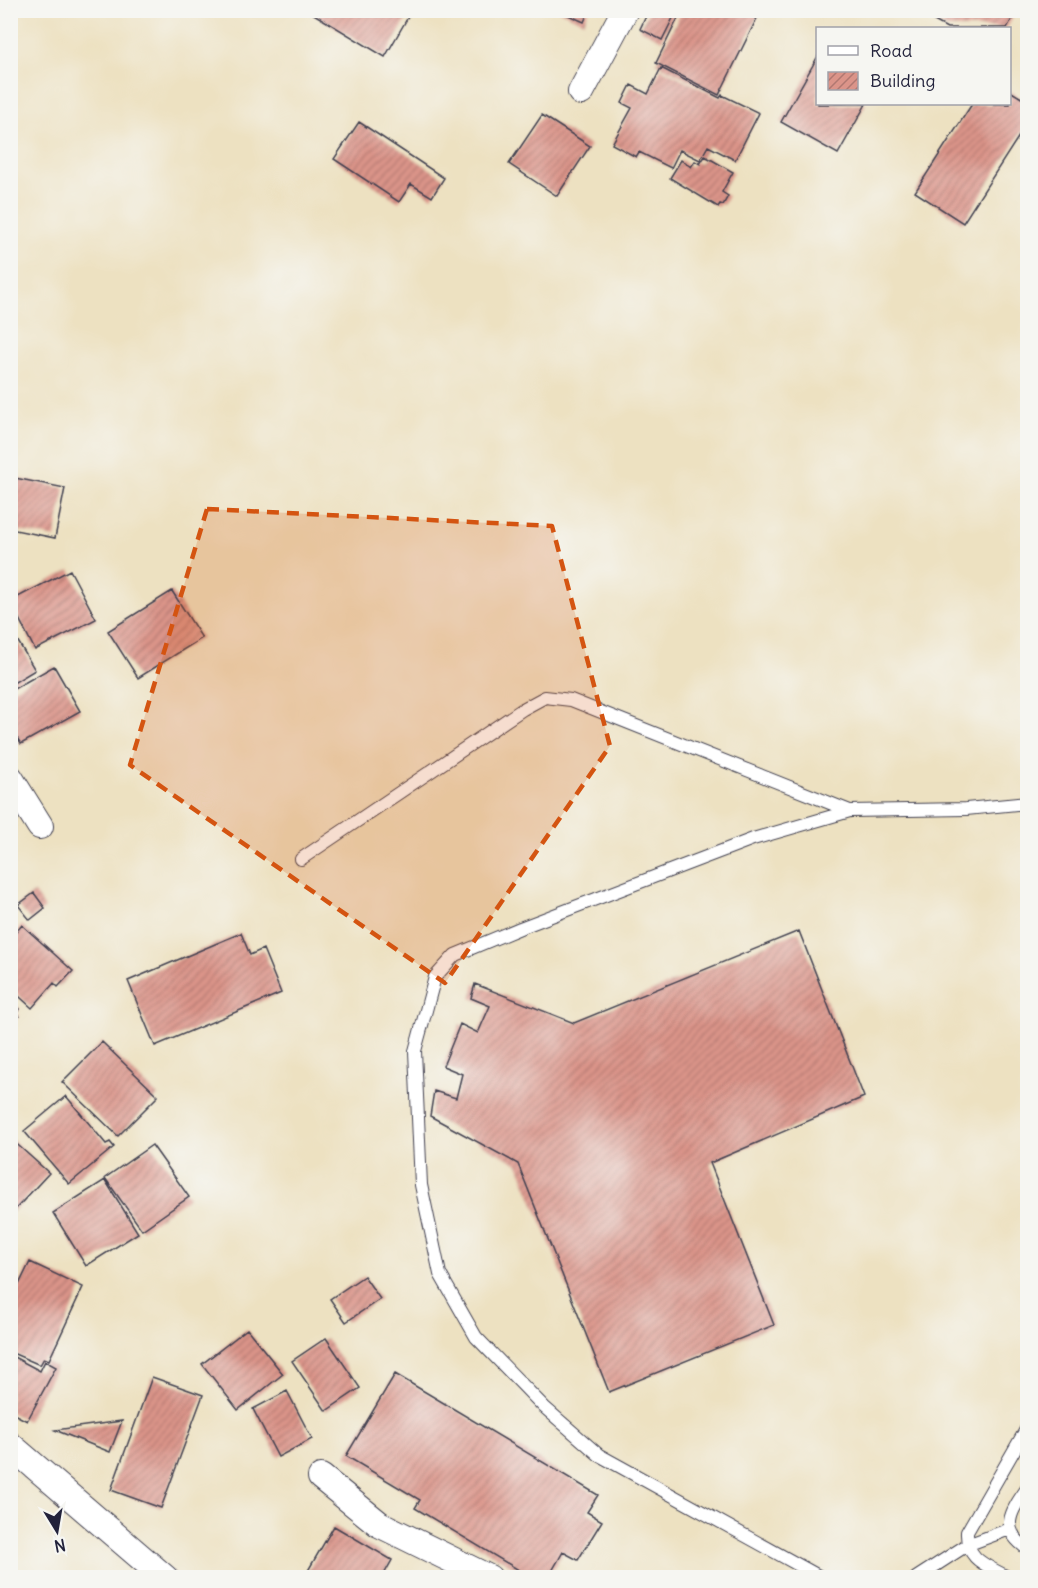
<svg xmlns="http://www.w3.org/2000/svg" width="1038" height="1588" font-family="Delius,sans-serif">
  <style>
    .building { fill: url(#building-hatch) }
    .lines { fill: none; stroke-linecap: round; stroke-linejoin: round }
    .lane-casing { stroke: #403f4f; stroke-width: 14 }
    .street-casing { stroke: #403f4f; stroke-width: 28 }
    .lane { stroke: #fff; stroke-width: 12 }
    .street { stroke: #fff; stroke-width: 26 }
    .marked { fill: #d45411; fill-opacity: 0.2; stroke: #d45411; stroke-width: 4.5; stroke-dasharray: 12 8; stroke-linejoin: round }
  </style>
  <defs>
    <pattern id="building-hatch" width="6" height="6" patternUnits="userSpaceOnUse" patternTransform="scale(1.5)"><rect width="6" height="6" fill="#db9489"/><path d="M-1 1l2-2M0 6l6-6M5 7l2-2" fill="none" stroke="#b17871"/></pattern>
  </defs>
  <rect width="100%" height="100%" fill="#f6f6f2"/>
  <filter id="ink" filterUnits="userSpaceOnUse"><feTurbulence type="fractalNoise" baseFrequency=".0167" numOctaves="2"/><feDisplacementMap in="SourceGraphic" scale="12" xChannelSelector="R" yChannelSelector="G"/><feConvolveMatrix kernelMatrix="1 2 1 2 8 2 1 2 1" color-interpolation-filters="sRGB"/></filter>
  <filter id="wash" filterUnits="userSpaceOnUse"><feTurbulence type="fractalNoise" baseFrequency=".008" numOctaves="4" result="noise"/><feDisplacementMap in="SourceGraphic" scale="24" xChannelSelector="R" yChannelSelector="G"/><feGaussianBlur stdDeviation="1.35" result="paint"/><feColorMatrix in="noise" values="0 0 0 0 0 0 0 0 0 0 0 0 0 0 0 0 0 1.4 0 .05"/><feComposite in="paint" operator="in"/></filter>
  <g filter="url(#wash)">
    <rect width="100%" height="100%" fill="#ede1c1"/>
    <g id="blocks">
      <path class="building" d="M 307,10 L 412,10 L 385,57 Z
        M 557,10 L 589,10 L 584,22 Z
        M 649,10 L 677,10 L 662,40 L 640,29 Z
        M 682,10 L 761,10 L 719,95 L 656,63 Z
        M 914,10 L 1017,10 L 1007,28 L 947,28 Z
        M 818,56 L 818,104 L 866,104 L 838,154 L 781,122 Z
        M 661,68 L 720,98 L 722,95 L 759,113 L 735,160 L 708,146 L 700,160 L 680,150 L 671,168 L 639,152 L 636,157 L 612,144 L 632,108 L 622,103 L 631,85 L 648,94 Z
        M 1010,91 L 1028,102 L 1028,122 L 963,223 L 915,192 L 972,104 L 1010,104 Z
        M 542,115 L 590,146 L 557,196 L 509,164 Z
        M 359,122 L 444,178 L 432,197 L 411,184 L 399,202 L 334,159 Z
        M 705,156 L 733,172 L 722,192 L 728,196 L 723,205 L 720,204 L 718,207 L 670,178 L 681,160 L 691,167 L 695,161 L 700,164 Z
        M 10,477 L 65,488 L 55,538 L 10,529 Z
        M 70,570 L 96,619 L 35,650 L 10,601 Z
        M 172,591 L 202,638 L 138,678 L 108,631 Z
        M 10,628 L 35,670 L 10,685 Z
        M 54,666 L 80,711 L 21,744 L 10,727 L 10,691 Z
        M 34,893 L 45,908 L 30,920 L 18,905 Z
        M 22,925 L 73,971 L 58,987 L 54,983 L 32,1008 L 10,988 L 10,939 Z
        M 799,931 L 864,1097 L 710,1163 L 774,1325 L 609,1392 L 518,1164 L 430,1116 L 434,1091 L 456,1098 L 462,1074 L 443,1066 L 460,1024 L 478,1033 L 490,1006 L 471,998 L 475,984 L 574,1023 Z
        M 241,933 L 250,955 L 263,949 L 281,993 L 155,1046 L 128,981 Z
        M 10,1000 L 20,1009 L 16,1013 L 19,1016 L 10,1024 Z
        M 102,1042 L 158,1096 L 118,1136 L 62,1082 Z
        M 66,1096 L 106,1144 L 110,1142 L 114,1147 L 69,1184 L 24,1131 Z
        M 10,1138 L 49,1173 L 10,1215 Z
        M 152,1145 L 189,1197 L 142,1230 L 105,1178 Z
        M 105,1180 L 138,1233 L 86,1266 L 53,1213 Z
        M 30,1262 L 83,1287 L 49,1360 L 44,1358 L 40,1365 L 10,1352 L 10,1303 Z
        M 364,1276 L 380,1299 L 346,1322 L 330,1299 Z
        M 247,1329 L 283,1374 L 238,1410 L 202,1364 Z
        M 326,1338 L 360,1388 L 326,1411 L 292,1361 Z
        M 10,1355 L 40,1371 L 45,1361 L 56,1367 L 27,1421 L 10,1412 Z
        M 395,1374 L 598,1495 L 587,1512 L 602,1521 L 578,1560 L 563,1552 L 548,1578 L 532,1578 L 415,1508 L 420,1500 L 346,1456 Z
        M 152,1377 L 203,1395 L 161,1508 L 111,1490 Z
        M 287,1391 L 312,1439 L 278,1457 L 253,1409 Z
        M 122,1421 L 110,1452 L 55,1430 Z
        M 334,1526 L 392,1560 L 382,1578 L 312,1578 L 306,1574 Z"/>
    </g>
  </g>
  <g filter="url(#ink)">
    <use href="#blocks" fill-opacity="0" stroke="#403f4f" stroke-width="1.5"/>
    <g class="lines">
      <defs>
        <path id="lane" d="M 301,859 L 523,709 L 545,697 L 571,700 L 850,811
          M 1028,1487 C 1012,1510 997,1529 1028,1549
          M 822,1578 L 599,1455 L 544,1407 L 476,1337 L 440,1274 L 421,1185 L 415,1051 L 435,977 L 455,955 L 520,928 L 753,839 L 850,811 L 966,809 L 1028,803
          M 916,1578 L 967,1545 L 1010,1529
          M 1009,1578 C 987,1565 966,1561 967,1532 L 1028,1426"/>
        <path id="street" d="M 581,92 L 625,10
          M 10,778 L 40,826
          M 10,1445 L 165,1578
          M 321,1477 L 379,1524 L 489,1578"/>
      </defs>
      <use href="#lane" class="lane-casing"/>
      <use href="#street" class="street-casing"/>
      <use href="#lane" class="lane"/>
      <use href="#street" class="street"/>
    </g>
  </g>
  <path class="marked" d="M 207,509 L 552,526 L 610,746 L 445,983 L 130,765 Z"/>
  <rect width="1038" height="1588" fill="none" stroke="#f6f6f2" stroke-width="36"/>
  <rect x="816" y="27" width="195" height="78" fill="#f6f6f2" stroke="#a1a1a9" stroke-width="1.5"/>
  <rect x="828" y="46" width="30" height="9" fill="#ffffff" stroke="#a1a1a9" stroke-width="1.5"/>
  <text x="870" y="57" font-size="18" fill="#22223b">Road</text>
  <rect x="828" y="72" width="30" height="18" fill="url(#building-hatch)" stroke="#a1a1a9" stroke-width="1.5"/>
  <text x="870" y="87" font-size="18" fill="#22223b">Building</text>
  <g transform="translate(57 1531) rotate(169)" stroke="#f6f6f2" stroke-width="4.5" paint-order="stroke">
  <path d="M0-4.5L10 22L0 15L-10 22Z" fill="#22223b"/>
  <text y="-9" font-size="16" font-weight="bold" text-anchor="middle" fill="#22223b">N</text>
  </g>
</svg>
